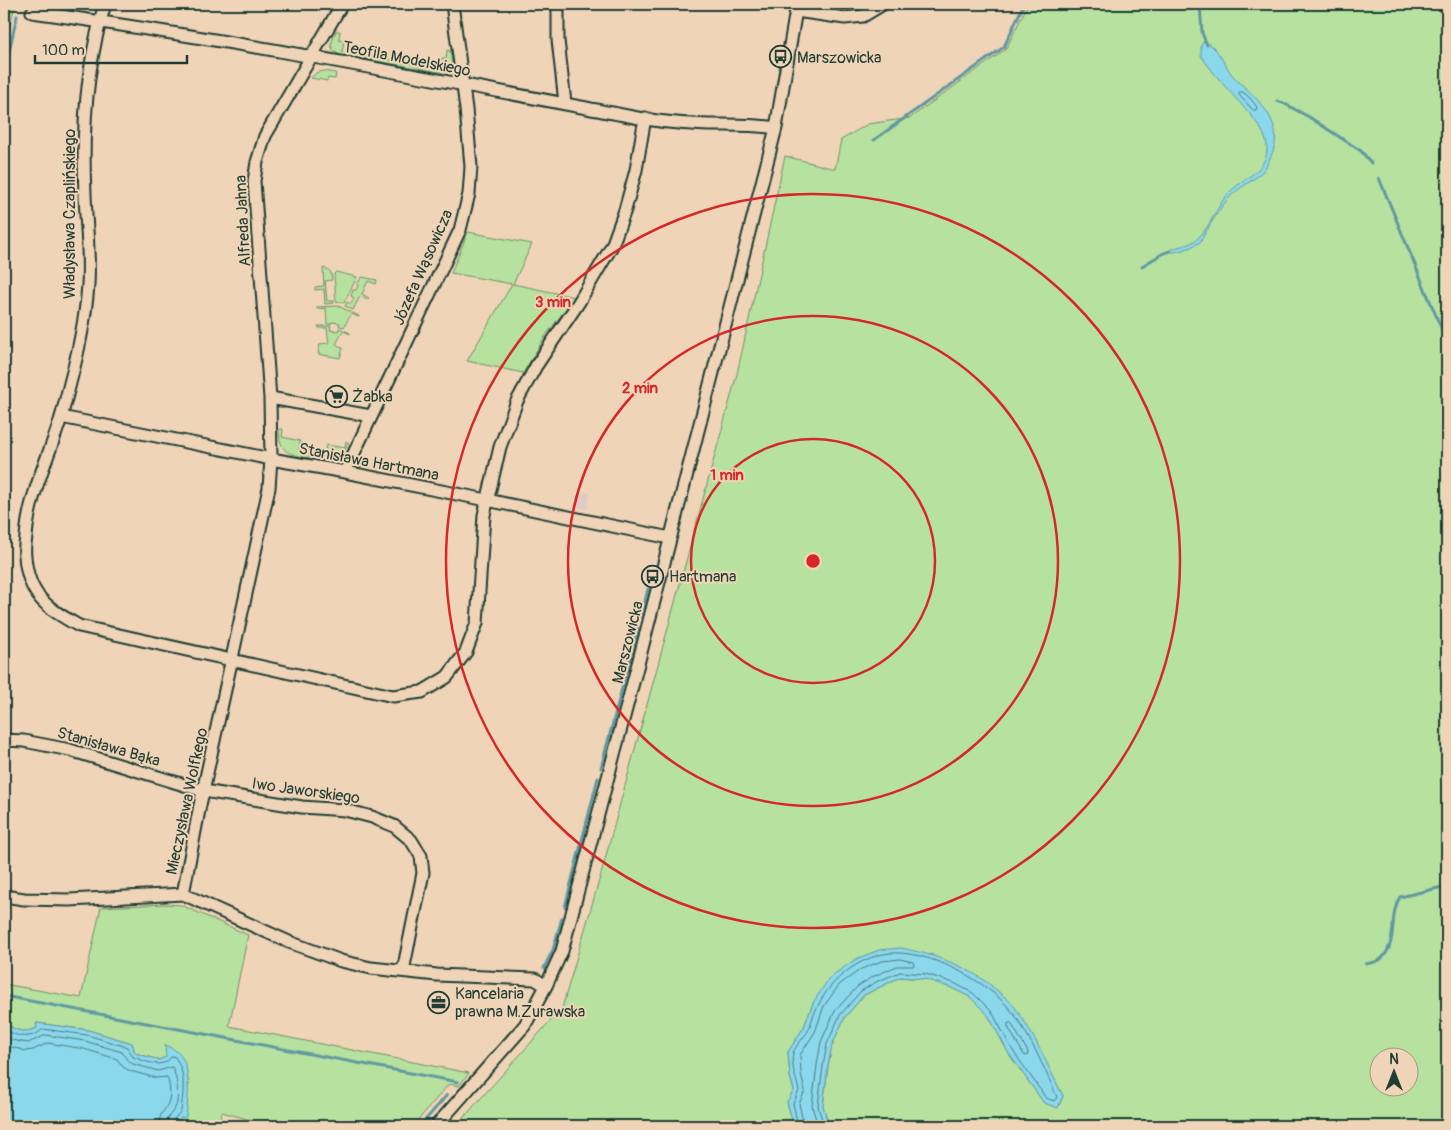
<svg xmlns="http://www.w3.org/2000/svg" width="1451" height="1130" font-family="Pangolin,sans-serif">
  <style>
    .built { fill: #dfcac5 }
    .green { fill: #b7e19e; stroke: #6b8f69; fill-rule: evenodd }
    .water { fill: #8bd7ec; stroke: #6099a2 }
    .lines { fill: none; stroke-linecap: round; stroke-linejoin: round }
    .shore { stroke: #4a7b7e; stroke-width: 1 }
    .stream { stroke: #6099a2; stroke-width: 3 }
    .minor-casing { stroke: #1f3d34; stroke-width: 15 }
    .minor { stroke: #f0d4b7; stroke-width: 11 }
    .ring { fill: none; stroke: #d62828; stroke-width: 2.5 }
    .labels { text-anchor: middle; stroke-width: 4; stroke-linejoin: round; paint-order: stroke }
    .poi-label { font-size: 16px; fill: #1f3d34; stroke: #f0d4b7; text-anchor: start }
    .street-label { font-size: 16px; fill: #1f3d34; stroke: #f0d4b7 }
    .centre { fill: #d62828; stroke: #f0d4b7; stroke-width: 2.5 }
    .ring-label { font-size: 15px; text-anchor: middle; font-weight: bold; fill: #d62828; stroke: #f0d4b7; stroke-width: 4; stroke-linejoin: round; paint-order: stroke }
  </style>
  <rect width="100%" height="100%" fill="#f0d4b7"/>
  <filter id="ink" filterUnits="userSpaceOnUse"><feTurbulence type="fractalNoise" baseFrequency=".02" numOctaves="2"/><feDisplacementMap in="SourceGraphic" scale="10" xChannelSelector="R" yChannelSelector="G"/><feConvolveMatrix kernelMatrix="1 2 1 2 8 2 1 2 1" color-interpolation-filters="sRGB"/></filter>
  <g filter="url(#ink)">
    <path class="built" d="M 579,491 L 590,493 L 587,509 L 576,507 Z"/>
    <path class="green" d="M 4,4 L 15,4 L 4,52 Z
      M 1028,4 L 1447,4 L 1447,1126 L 829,1126 L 823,1106 L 828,1066 L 832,1045 L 845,1017 L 864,995 L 900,977 L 925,979 L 952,988 L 970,997 L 988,1015 L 1009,1054 L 1044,1103 L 1058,1107 L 1063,1096 L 1028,1028 L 931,954 L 814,1001 L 804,1027 L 788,1052 L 790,1076 L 794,1091 L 787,1102 L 794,1126 L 456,1126 L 562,1008 L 601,874 L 737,374 L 785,156 L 835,169 L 841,140 L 868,124 L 910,118 L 1006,49 ZM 1378,1058 L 1408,1058 L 1408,1088 L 1378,1088 Z
      M 336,31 L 340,31 L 339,40 L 344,41 L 342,52 L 439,68 L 441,58 L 446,59 L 447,50 L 450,51 C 452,62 455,73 440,72 L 340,55 L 333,51 L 331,44 Z
      M 324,71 L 336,73 L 335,79 L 328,78 L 327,81 L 311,78 L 316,73 Z
      M 468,232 L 532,244 L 513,284 L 575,297 L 546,335 L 523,373 L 467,361 L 512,284 L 451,273 Z
      M 323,268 C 331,270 331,272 332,280 L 325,281 L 327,301 L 334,301 L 334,303 L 325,304 L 324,289 L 315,290 L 315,287 L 324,286 Z
      M 336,272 L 357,277 L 344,303 L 336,301 L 334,274 Z
      M 362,277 L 377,280 L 376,284 L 368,281 L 362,294 L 369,298 L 367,300 L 360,296 L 353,310 L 345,306 L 347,302 L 351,304 L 354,298 L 351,296 L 353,290 L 356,290 L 358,286 L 357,284 Z
      M 338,306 L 359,316 L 359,317 L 351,314 L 344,327 L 339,326 L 340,323 L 332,322 L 331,324 L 327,324 L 326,308 L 317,309 L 317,307 Z
      M 318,326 L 331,326 L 330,330 L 338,331 L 339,328 L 350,333 L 350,334 L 343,331 L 336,344 L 343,348 L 340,358 L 318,354 L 320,344 L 329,343 L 327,328 L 319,328 Z
      M 279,429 L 283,429 L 282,437 L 300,441 L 299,452 L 310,454 L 309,458 C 289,454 279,453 279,429 Z
      M 346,441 L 349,443 L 339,459 L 331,462 L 312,459 L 312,454 L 324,456 L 326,445 L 345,448 Z
      M 165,904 L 181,905 L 248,935 L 229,1026 L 469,1073 L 459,1086 L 449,1084 L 413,1126 L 271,1126 L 222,1112 L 218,1126 L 183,1126 L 178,1121 L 189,1084 L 181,1058 L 166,1057 L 159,1060 L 135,1053 L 132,1043 L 88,1030 L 37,1023 L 37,1028 C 25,1033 17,1032 7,1024 L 6,1017 L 4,1016 L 4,984 L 81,998 L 101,907 Z"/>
    <path class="water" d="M 1205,39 L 1205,43 C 1216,42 1226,70 1236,79 C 1258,100 1288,124 1270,158 C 1268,163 1266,168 1262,172 C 1253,181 1241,186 1232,195 C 1220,206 1209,227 1200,242 C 1191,248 1178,253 1167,252 C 1176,245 1189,247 1198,238 C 1211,226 1216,207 1228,194 C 1238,182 1255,176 1263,163 C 1279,137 1244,109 1230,92 C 1219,80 1210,68 1201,56 L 1201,46 Z
      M 901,948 C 939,956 970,966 1000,993 C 1005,997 1010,1001 1014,1006 C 1034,1033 1048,1066 1063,1096 L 1058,1108 L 1044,1103 L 1009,1054 L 988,1015 L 970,997 L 952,988 L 925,979 L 900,977 L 864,995 L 845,1017 L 832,1045 L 828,1066 L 823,1106 L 829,1126 L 794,1126 L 787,1102 L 794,1090 L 790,1076 L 788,1052 L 804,1027 L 814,1001 L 830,977 L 856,959 L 879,950 Z
      M 4,1016 L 6,1017 L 7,1024 C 17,1032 25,1033 37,1028 L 36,1023 L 88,1030 L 132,1043 L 135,1053 L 159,1060 L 166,1057 L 165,1045 C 168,1047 173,1048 176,1051 C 193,1064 188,1099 186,1117 L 180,1118 L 178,1121 L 183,1126 L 4,1126 Z"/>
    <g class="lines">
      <path class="shore" d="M 1240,92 L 1243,92 L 1250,98 L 1257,107 L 1256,110 L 1253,110 L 1239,95 Z
        M 1011,1023 L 1028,1052 L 1027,1056 L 1024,1055 L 1008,1027 L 1008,1024 Z
        M 4,1028 C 16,1038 31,1040 43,1029 L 87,1035 L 127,1047 L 133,1057 C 145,1061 163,1070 171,1057 L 174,1056 C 187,1072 183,1093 181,1111 L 174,1119 L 175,1126
        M 4,1036 L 11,1040 L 28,1043 L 46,1035 L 85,1041 L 122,1052 L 127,1060 L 133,1064 L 158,1071 L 172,1067 C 177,1075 180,1100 175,1108 C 171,1115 166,1116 168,1126
        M 4,1045 L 26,1051 L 33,1050 L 48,1043 L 84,1049 L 117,1059 L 123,1067 L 130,1071 L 156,1078 L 167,1077 C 170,1084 171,1096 168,1103 C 164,1113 158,1113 160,1126
        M 798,1126 L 793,1103 L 799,1091 C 797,1080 790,1065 793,1053 C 795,1046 804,1038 808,1031 C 810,1027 811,1022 813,1017 C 824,987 848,964 879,955 C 918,944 983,978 1008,1007 C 1026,1026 1046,1072 1057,1097 L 1054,1101 L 1046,1098 L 1013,1051 L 992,1012 L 973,993 L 954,983 L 926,974 L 900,972 L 876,982 L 861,991 L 840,1015 L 827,1044 L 823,1066 L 818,1106 L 824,1126
        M 804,1126 L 799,1104 L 805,1091 L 801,1074 L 800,1055 L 815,1032 L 824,1006 L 839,985 L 861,969 L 882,961 L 900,959 L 913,962 L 914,964 L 913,966 L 897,966 L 872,977 L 857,987 L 835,1011 L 821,1042 L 817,1065 L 812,1106 L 818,1126"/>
      <path class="stream" d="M 16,4 L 20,4
        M 1200,4 L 1202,33 L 1207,45
        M 4,74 L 17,16
        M 1277,101 L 1283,103 L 1309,117 L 1361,151 L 1371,163
        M 874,140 L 1004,47 L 1024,4
        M 1379,178 L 1447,342
        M 1142,266 L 1162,254 L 1170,251
        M 641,617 L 648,589
        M 601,768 L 638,628
        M 565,907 L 598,778
        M 1366,964 C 1370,963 1378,962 1381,959 C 1399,943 1388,915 1400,897 L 1447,886
        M 544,968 L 553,950 L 562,918
        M 4,996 L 458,1082
        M 420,1126 L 447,1095"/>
      <defs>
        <path id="minor" d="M 105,4 C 86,65 82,131 85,194 C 86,225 90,254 88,285 C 85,329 73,372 62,414 C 50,456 29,493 26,537 C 25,543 24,550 25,556 C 28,596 47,608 79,626 L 393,696 L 422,692 L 447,677 L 466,652 L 477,623 L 484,515 L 500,447 L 517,401 L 536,366 L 579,302 L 612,246 L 625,210 L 636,170 L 645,118
          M 558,4 L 558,40 L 565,103
          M 796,11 L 845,18 L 863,16 L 883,4
          M 32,12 C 228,39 423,77 618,114 C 645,120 680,124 708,125 C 731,125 753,124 776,128
          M 270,398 L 371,416
          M 61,417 L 271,459 L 345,472 L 487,500 L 670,538
          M 345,472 L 460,230 L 469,194 L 471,167 L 466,109 L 452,4
          M 4,740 L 24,741 L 70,750 L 204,791 L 302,807 L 345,810 L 372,817 L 394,826 L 411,840 L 421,856 L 423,873 L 403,971
          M 183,894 L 200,805 L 269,488 L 271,459 L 270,398 L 254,181 L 257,162 L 265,136 L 342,4
          M 4,896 L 24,899 L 69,900 L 183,894 L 289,942 L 341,961 L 371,968 L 437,975 L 535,979 L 546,986
          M 436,1126 L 525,1025 L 546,986 L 562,951 L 639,660 L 776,128 L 797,4"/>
      </defs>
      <use href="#minor" class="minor-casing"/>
      <use href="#minor" class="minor"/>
    </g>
  </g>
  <g class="ring">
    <circle cx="813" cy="561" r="122"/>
    <circle cx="813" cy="561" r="245"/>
    <circle cx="813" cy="561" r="367"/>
  </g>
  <defs>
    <symbol id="bus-ring" viewBox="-11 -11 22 22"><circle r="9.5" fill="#f0d4b7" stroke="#1f3d34" stroke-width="1.5"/><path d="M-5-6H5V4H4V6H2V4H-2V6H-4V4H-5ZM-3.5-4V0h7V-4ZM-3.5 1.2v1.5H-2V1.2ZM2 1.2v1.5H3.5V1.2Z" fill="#1f3d34"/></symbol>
    <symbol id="supermarket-ring" viewBox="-11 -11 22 22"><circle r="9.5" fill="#f0d4b7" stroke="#1f3d34" stroke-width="1.5"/><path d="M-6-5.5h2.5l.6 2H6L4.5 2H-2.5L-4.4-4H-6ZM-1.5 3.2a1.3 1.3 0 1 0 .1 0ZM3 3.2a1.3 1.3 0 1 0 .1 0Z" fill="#1f3d34"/></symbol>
    <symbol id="office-ring" viewBox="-11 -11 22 22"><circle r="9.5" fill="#f0d4b7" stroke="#1f3d34" stroke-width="1.5"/><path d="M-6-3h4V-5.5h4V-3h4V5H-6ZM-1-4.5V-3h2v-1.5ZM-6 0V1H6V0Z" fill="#1f3d34"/></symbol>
  </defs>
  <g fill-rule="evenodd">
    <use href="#bus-ring" x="768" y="44" width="25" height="25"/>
    <use href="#supermarket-ring" x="324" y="384" width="25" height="25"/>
    <use href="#bus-ring" x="640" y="564" width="25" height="25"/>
    <use href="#office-ring" x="426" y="990" width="25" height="25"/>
  </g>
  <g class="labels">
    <g class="poi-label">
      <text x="797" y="63">Marszowicka</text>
      <text x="352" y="402">Żabka</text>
      <text x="669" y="582">Hartmana</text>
      <text x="455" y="999">Kancelaria<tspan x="455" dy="18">prawna M.Zurawska</tspan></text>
    </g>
    <g class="street-label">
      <text transform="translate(407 58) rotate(11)" y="6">Teofila Modelskiego</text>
      <text transform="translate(69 214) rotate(-90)" y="6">Władysława Czaplińskiego</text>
      <text transform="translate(242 221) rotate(-93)" y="6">Alfreda Jahna</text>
      <text transform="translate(422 267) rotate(-66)" y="6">Józefa Wąsowicza</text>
      <text transform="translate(369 461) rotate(11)" y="6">Stanisława Hartmana</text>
      <text transform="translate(627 642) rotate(-76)" y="6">Marszowicka</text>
      <text transform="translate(109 746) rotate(16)" y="6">Stanisława Bąka</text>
      <text transform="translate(306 790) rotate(8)" y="6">Iwo Jaworskiego</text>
      <text transform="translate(186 801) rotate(-78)" y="6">Mieczysława Wolfkego</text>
    </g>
  </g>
  <circle cx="813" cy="561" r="8" class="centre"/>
  <g class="ring-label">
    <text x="553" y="307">3 min</text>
    <text x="640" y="393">2 min</text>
    <text x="727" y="480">1 min</text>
  </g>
  <rect width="1451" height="1130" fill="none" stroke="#f0d4b7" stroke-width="20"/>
  <rect x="10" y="10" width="1431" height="1110" fill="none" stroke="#1f3d34" stroke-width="2" filter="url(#ink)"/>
  <g transform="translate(1394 1072)"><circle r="24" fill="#f0d4b7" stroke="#9c9883"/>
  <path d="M0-4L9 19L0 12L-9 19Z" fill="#1f3d34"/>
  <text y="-8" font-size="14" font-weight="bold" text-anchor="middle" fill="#1f3d34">N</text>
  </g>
  <path d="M35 55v8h152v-8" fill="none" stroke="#1f3d34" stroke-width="2.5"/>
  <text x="42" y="55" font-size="15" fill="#1f3d34" stroke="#f0d4b7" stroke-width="4" paint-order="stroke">100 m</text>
</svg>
